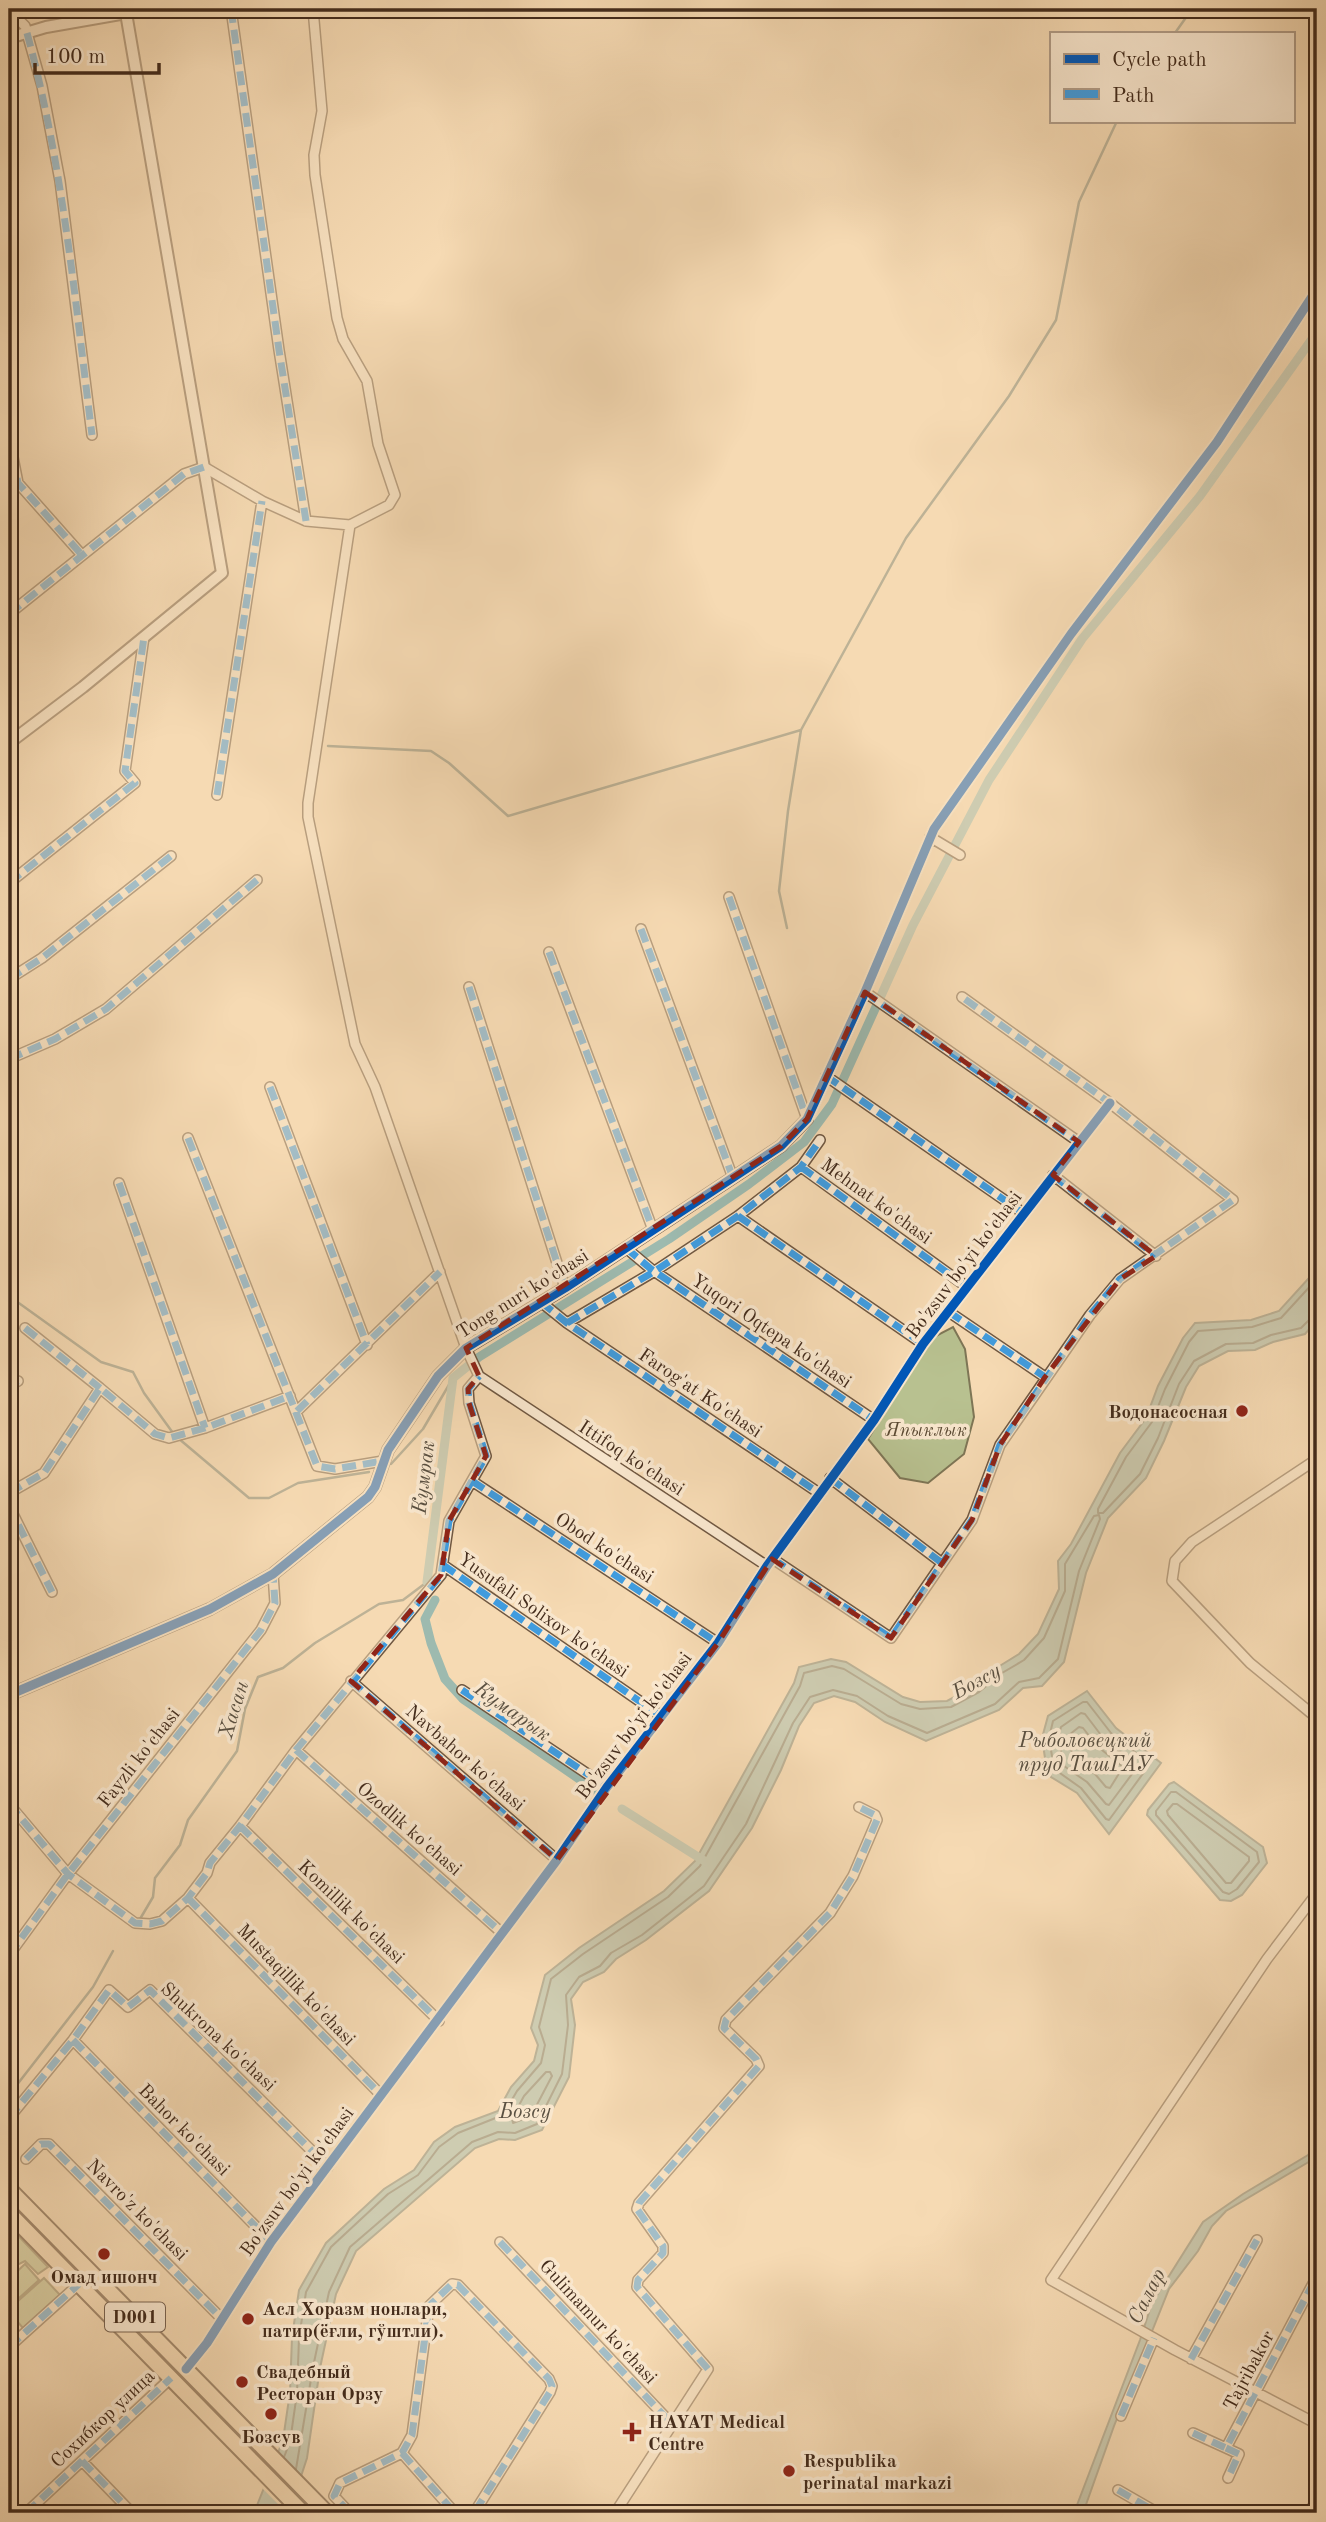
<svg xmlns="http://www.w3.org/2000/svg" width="1326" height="2522" font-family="'Old Standard TT',serif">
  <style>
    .green { fill: #b8c190; stroke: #7e7656; stroke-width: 2 }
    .water { fill: #9dbaaf; stroke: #798174; stroke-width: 2 }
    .pier { fill: #f6dab3 }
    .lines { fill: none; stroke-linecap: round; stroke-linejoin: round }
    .shore { stroke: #707366; stroke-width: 2 }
    .stream { stroke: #798174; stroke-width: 2.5 }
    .canal { stroke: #9dbaaf; stroke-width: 9 }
    .minor-casing { stroke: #705842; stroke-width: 12 }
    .tertiary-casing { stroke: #705842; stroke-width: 14 }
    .secondary-casing { stroke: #442c1c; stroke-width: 16 }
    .trunk-casing { stroke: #442c1c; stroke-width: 18 }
    .minor { stroke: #f9e7ce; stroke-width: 9 }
    .tertiary { stroke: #f9e7ce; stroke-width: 10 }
    .secondary { stroke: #f9e7ce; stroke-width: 12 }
    .trunk { stroke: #f6dab3; stroke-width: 14 }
    .quiet { stroke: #409cdf; stroke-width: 7; stroke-dasharray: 14 7; stroke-linecap: butt }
    .cycleway-casing { stroke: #f9e7ce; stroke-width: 13 }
    .cycleway { stroke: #0057b8; stroke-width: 9 }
    .marked { fill: none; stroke: #8f2418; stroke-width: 5; stroke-dasharray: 14 9; stroke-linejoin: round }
    .poi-dot { fill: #8f2418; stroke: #f9e7ce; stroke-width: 2.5 }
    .labels { text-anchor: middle; stroke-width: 7; stroke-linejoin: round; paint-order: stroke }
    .shield { fill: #f9e7ce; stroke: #7a6451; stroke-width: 2 }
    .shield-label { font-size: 18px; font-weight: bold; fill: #442c1c }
    .street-label { font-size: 19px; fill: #442c1c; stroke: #f9e7ce }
    .poi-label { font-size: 19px; font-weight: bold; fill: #442c1c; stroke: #f9e7ce; text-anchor: start }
    .park-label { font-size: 19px; font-style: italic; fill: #5b4a33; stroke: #f9e7ce }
    .water-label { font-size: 21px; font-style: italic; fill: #5a5041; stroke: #f9e7ce }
  </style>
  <rect width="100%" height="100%" fill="#f6dab3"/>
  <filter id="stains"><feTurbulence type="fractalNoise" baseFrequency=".00286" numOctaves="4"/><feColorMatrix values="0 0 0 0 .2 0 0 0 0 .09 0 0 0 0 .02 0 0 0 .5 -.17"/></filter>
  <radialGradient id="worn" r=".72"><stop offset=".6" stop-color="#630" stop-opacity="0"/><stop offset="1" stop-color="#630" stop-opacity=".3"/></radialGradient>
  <path class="green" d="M 953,1327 L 965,1349 L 974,1417 L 964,1454 L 928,1483 L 900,1478 L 868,1439 L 930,1339 Z
    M 9,2226 L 48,2267 L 38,2274 L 25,2261 L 9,2269 Z
    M 25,2264 L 39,2280 L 9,2307 L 9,2279 Z
    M 80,2270 L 177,2369 L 173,2373 L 76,2274 Z
    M 44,2278 L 60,2295 L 23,2328 L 9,2312 L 9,2309 Z
    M 185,2377 L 320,2513 L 311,2513 L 181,2381 Z"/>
  <path class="water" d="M 1317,1237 L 1317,1320 L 1305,1334 L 1273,1342 L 1255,1350 L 1228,1351 L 1199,1366 L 1186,1387 L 1164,1441 L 1146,1478 L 1108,1518 L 1086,1573 L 1064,1662 L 1042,1686 L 1023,1688 L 999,1710 L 926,1741 L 885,1722 L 855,1702 L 834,1696 L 814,1703 L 799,1726 L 781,1770 L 752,1828 L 709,1891 L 646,1940 L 616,1959 L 604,1972 L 583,1982 L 571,1999 L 575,2025 L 569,2077 L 542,2130 L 515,2140 L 499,2139 L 475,2148 L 356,2251 L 336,2294 L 320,2368 L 307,2458 L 289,2513 L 254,2513 L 283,2440 L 290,2392 L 292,2337 L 299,2290 L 326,2243 L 384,2189 L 414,2170 L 434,2142 L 455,2127 L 498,2111 L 511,2087 L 534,2061 L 538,2045 L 531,2028 L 545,1975 L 579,1948 L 664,1891 L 695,1861 L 794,1683 L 799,1667 L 831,1659 L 846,1662 L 903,1697 L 920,1702 L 947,1701 L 975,1686 L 998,1667 L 1019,1654 L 1038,1634 L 1059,1589 L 1058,1561 L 1071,1544 L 1120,1453 L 1146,1418 L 1158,1386 L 1183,1338 L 1195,1323 L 1251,1320 L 1279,1311 L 1309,1278 Z
    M 1087,1691 L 1116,1728 L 1161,1763 L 1109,1834 L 1077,1793 L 1051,1777 L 1045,1758 L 1042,1738 L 1048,1716 Z
    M 1174,1782 L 1263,1847 L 1267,1863 L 1242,1895 L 1231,1901 L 1220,1900 L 1147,1815 L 1148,1810 L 1169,1784 Z
    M 1317,2143 L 1317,2157 L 1226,2211 L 1212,2226 L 1198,2251 L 1169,2289 L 1114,2426 L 1083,2513 L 1074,2513 L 1140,2340 L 1152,2303 L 1203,2222 L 1243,2194 L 1308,2155 Z"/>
  <path class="pier" d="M 276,2449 L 304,2478 L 293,2513 L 287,2513 L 261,2487 Z"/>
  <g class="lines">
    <path class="shore" d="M 1317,1268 L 1314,1282 L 1281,1318 L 1252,1327 L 1198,1331 L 1189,1342 L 1165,1389 L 1152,1422 L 1126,1457 L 1098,1509 L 1098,1513 L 1103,1513 L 1140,1474 L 1158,1438 L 1179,1384 L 1194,1361 L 1226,1344 L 1253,1343 L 1271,1335 L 1301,1328 L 1311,1318 L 1317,1316
      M 1083,1702 L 1087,1702 L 1111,1733 L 1150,1764 L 1109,1820 L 1106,1819 L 1081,1788 L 1057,1771 L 1052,1756 L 1049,1738 L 1053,1721 Z
      M 1081,1713 L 1085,1714 L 1104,1739 L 1138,1766 L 1109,1805 L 1106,1804 L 1087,1782 L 1064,1766 L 1058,1738 L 1061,1727 Z
      M 1079,1727 L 1083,1728 L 1097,1746 L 1123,1767 L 1110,1788 L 1106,1787 L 1095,1774 L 1073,1759 L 1069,1735 Z
      M 1171,1792 L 1176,1792 L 1257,1852 L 1259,1862 L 1237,1889 L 1229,1894 L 1223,1892 L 1156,1815 L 1156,1811 Z
      M 1173,1804 L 1177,1804 L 1249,1857 L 1249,1861 L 1231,1883 L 1226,1883 L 1168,1815 L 1167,1811 Z
      M 546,2072 L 550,2072 L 552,2076 L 531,2116 L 513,2123 L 512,2118 L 524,2096 Z
      M 284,2457 L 290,2442 L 297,2393 L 299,2338 L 306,2292 L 331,2247 L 388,2194 L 418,2175 L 439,2147 L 458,2133 L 503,2115 L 517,2091 L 541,2063 L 545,2045 L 539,2027 L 551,1979 L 583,1954 L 668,1897 L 700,1866 L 800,1686 L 804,1673 L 832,1666 L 844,1669 L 901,1704 L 920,1709 L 951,1707 L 979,1692 L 1002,1673 L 1024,1660 L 1044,1638 L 1065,1591 L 1065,1564 L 1094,1516 L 1099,1515 L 1100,1519 L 1079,1571 L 1058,1659 L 1039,1678 L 1019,1682 L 995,1704 L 927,1733 L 888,1716 L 857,1696 L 833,1690 L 810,1697 L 793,1723 L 746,1824 L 704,1886 L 642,1935 L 611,1953 L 600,1966 L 579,1977 L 566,1995 L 568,2025 L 562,2074 L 537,2124 L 515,2133 L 498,2132 L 472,2142 L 350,2247 L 329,2292 L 313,2367 L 296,2469"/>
    <path class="stream" d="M 545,9 L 596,13 L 610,9
      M 1175,33 L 1192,9
      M 328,746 L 431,751 L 449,763 L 508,816 L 801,730
      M 787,928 L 779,891 L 788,811 L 801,730 L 906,538 L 1009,396 L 1056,320 L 1079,202 L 1117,121
      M 9,1269 L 13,1275 L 16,1301 L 101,1362 L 133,1372 L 144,1393 L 173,1433
      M 178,1438 L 249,1498 L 269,1498 L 298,1483 L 369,1472
      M 391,1464 L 423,1429 L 453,1378
      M 140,1919 L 153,1897 L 155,1878 L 180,1845 L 188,1820 L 237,1751 L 245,1709 L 258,1677 L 283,1668 L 315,1643 L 379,1604 L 403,1600 L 427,1582
      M 9,2095 L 93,1987 L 113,1951"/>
    <path class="canal" d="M 427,1582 L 453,1378 L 479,1357 L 669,1239 L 749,1184 L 804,1142 L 832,1104 L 913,925 L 989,780 L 1082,639 L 1200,496 L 1317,332
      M 435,1600 L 425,1619 L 431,1643 L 445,1679 L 463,1699 L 598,1792
      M 622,1809 L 706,1862"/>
    <defs>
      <path id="minor" d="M 231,9 L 279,350 L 306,521
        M 9,10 L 25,26 L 42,86 L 60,181 L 92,435
        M 126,13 L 140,9
        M 9,437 L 18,483 L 81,554
        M 9,490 L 18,483
        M 350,525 L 308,803 L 308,817 L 355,1044 L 375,1087 L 466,1348 L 479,1376 L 767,1566
        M 9,614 L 184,474 L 204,467 L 262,501 L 306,521 L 350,525 L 389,505 L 395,495 L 378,444 L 367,381 L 343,339 L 337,318 L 315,175 L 314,155 L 322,111 L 313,9
        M 217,795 L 262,501
        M 930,837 L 960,855
        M 9,883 L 135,783 L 125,771 L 144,637
        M 729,897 L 807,1119
        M 641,929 L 733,1178
        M 549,952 L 653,1230
        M 9,979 L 42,958 L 171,856
        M 469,987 L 565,1288
        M 865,992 L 1079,1142
        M 9,1059 L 55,1039 L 106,1009 L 257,880
        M 826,1076 L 1023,1213
        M 270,1087 L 367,1345
        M 807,1119 L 865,992 L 934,829 L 1071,634 L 1217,442 L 1317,289
        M 188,1138 L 317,1466 L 335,1469 L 383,1461
        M 801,1167 L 967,1287
        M 1053,1175 L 1156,1256
        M 119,1183 L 205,1428
        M 738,1216 L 923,1344
        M 626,1248 L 651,1269 L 874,1420
        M 541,1302 L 567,1323 L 819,1493
        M 949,1312 L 1045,1377
        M 567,1323 L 655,1271 L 738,1216 L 801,1167 L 820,1140
        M 25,1328 L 100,1388
        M 9,1386 L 18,1381
        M 297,1411 L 440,1272
        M 1317,1459 L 1192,1542 L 1175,1561 L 1172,1581 L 1250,1663 L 1317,1718
        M 830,1478 L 942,1563
        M 472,1481 L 718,1643
        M 9,1493 L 44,1473 L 100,1388 L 155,1434 L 169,1438 L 205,1428 L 290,1396
        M 9,1506 L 52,1592
        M 773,1559 L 891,1638 L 972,1520 L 1000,1445 L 1090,1315 L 1120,1279 L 1233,1200 L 1110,1103 L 962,997
        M 443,1565 L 661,1716
        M 351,1681 L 557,1860
        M 462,1690 L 607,1787
        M 296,1750 L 502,1933
        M 9,1804 L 68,1874 L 135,1923 L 150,1924 L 162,1921 L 188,1898 L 207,1873 L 210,1863 L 240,1826 L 296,1750 L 441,1575 L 449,1521 L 486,1456 L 469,1403 L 468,1389 L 479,1376
        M 240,1826 L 439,2021
        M 1317,1893 L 1267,1959 L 1051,2280 L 1175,2350 L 1317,2424
        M 188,1898 L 381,2095
        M 9,1955 L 68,1874 L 261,1630 L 275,1603 L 273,1574
        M 73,2040 L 271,2242
        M 9,2118 L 73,2040 L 109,1990 L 128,2007 L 150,1990 L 328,2167
        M 26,2159 L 41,2144 L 49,2144 L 222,2319
        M 500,2242 L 672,2424
        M 9,2347 L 79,2284
        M 1191,2359 L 1257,2240
        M 186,2369 L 207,2343 L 271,2242 L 557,1860 L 607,1787 L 718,1643 L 767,1566 L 874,1420 L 923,1344 L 1110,1103
        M 1121,2416 L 1154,2338
        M 1193,2433 L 1226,2448 L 1317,2276
        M 1226,2448 L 1239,2454 L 1228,2478
        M 402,2453 L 455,2513
        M 82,2461 L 132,2513
        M 1118,2490 L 1158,2513
        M 26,2513 L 171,2378
        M 350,2513 L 334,2496 L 340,2483 L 402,2453 L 412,2435 L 429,2306 L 452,2284 L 458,2285 L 549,2379 L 552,2386 L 550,2392 L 474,2513
        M 615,2513 L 708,2369 L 637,2287 L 638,2280 L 663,2253 L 663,2246 L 637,2209 L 639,2203 L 759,2066 L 756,2059 L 724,2028 L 726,2020 L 830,1913 L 853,1876 L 877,1820 L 875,1815 L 859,1807"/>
      <path id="tertiary" d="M 9,38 L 46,27 L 126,13 L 222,573 L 83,687 L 9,743
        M 9,1695 L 210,1609 L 273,1574 L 368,1497 L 375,1487 L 388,1450 L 438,1376 L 466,1348 L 565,1288 L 781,1146 L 807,1119"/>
      <path id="secondary" d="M 1312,2513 L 1317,2502"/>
      <path id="trunk" d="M 9,2189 L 327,2513
        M 9,2213 L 303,2513"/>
    </defs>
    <use href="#minor" class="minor-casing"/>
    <use href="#tertiary" class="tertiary-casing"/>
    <use href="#secondary" class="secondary-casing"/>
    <use href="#trunk" class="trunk-casing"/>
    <use href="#minor" class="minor"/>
    <use href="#tertiary" class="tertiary"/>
    <use href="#secondary" class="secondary"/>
    <use href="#trunk" class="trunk"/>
    <path class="quiet" d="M 231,9 L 279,350 L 306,521
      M 27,33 C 63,165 75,300 92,435
      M 9,437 L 18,483 L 81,554
      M 9,614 L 184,474 L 204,467
      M 217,795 L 262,501
      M 9,883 L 135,783 L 125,771 L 144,637
      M 729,897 L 807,1119
      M 641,929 L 733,1178
      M 549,952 L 653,1230
      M 9,979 L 42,958 L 171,856
      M 469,987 L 565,1288
      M 865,992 L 1079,1142
      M 9,1059 L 55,1039 L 106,1009 L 257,880
      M 826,1076 L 1023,1213
      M 270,1087 L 367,1345
      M 188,1138 L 317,1466 L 335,1469 L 383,1461
      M 801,1167 L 967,1287
      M 1053,1175 L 1156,1256
      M 119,1183 L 205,1428
      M 738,1216 L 923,1344
      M 626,1248 L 651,1269 L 874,1420
      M 541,1302 L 567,1323 L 819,1493
      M 949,1312 L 1045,1377
      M 567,1323 L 655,1271 L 738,1216 L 801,1167 L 820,1140
      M 25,1328 L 100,1388
      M 9,1386 L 18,1381
      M 297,1411 L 440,1272
      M 830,1478 L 942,1563
      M 472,1481 L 718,1643
      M 9,1493 L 44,1473 L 100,1388 L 155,1434 L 169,1438 L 205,1428 L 290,1396
      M 9,1506 L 52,1592
      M 773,1559 L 891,1638 L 972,1520 L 1000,1445 L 1090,1315 L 1120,1279 L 1233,1200 L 1110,1103 L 962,997
      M 443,1565 L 661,1716
      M 351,1681 L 557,1860
      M 462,1690 L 607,1787
      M 296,1750 L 502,1933
      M 9,1804 L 68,1874 L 135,1923 L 150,1924 L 162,1921 L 188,1898 L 207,1873 L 210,1863 L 240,1826 L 296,1750 L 441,1575 L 449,1521 L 486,1456 L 469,1403 L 468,1389 L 479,1376
      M 240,1826 L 439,2021
      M 188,1898 L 381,2095
      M 9,1955 L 68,1874 L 261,1630 L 275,1603 L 273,1574
      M 73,2040 L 271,2242
      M 9,2118 L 73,2040 L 109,1990 L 128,2007 L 150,1990 L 328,2167
      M 26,2159 L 41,2144 L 49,2144 L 222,2319
      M 500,2242 L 672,2424
      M 9,2347 L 79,2284
      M 1191,2359 L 1257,2240
      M 708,2369 L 637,2287 L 638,2280 L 663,2253 L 663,2246 L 637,2209 L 639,2203 L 759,2066 L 756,2059 L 724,2028 L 726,2020 L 830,1913 L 853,1876 L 877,1820 L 875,1815 L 859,1807
      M 1121,2416 L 1154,2338
      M 1193,2433 L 1226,2448 L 1317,2276
      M 1226,2448 L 1239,2454 L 1228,2478
      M 402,2453 L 455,2513
      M 82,2461 L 132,2513
      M 1118,2490 L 1158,2513
      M 26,2513 L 171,2378
      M 350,2513 L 334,2496 L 340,2483 L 402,2453 L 412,2435 L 429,2306 L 452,2284 L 458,2285 L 549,2379 L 552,2386 L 550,2392 L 474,2513"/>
    <defs>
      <path id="cycleway" d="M 9,1695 L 210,1609 L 273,1574 L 368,1497 L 375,1487 L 388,1450 L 438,1376 L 466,1348 L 565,1288 L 781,1146 L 807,1119 L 865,992 L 934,829 L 1071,634 L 1217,442 L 1317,289
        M 186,2369 L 207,2343 L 271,2242 L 557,1860 L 607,1787 L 718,1643 L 767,1566 L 874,1420 L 923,1344 L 1110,1103"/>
    </defs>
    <use href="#cycleway" class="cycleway-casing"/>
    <use href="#cycleway" class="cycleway"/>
  </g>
  <path d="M0 0H1326V2522H0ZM 865,992 L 1079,1142 L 1053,1175 L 1156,1256 L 1120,1279 L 1045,1377 L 1000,1445 L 972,1520 L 891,1638 L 772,1559 L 718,1643 L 557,1860 L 351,1681 L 441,1575 L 449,1521 L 486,1456 L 469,1403 L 468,1389 L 479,1376 L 466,1348 L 781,1146 L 807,1119 Z" fill="#f6dab3" fill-opacity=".55" fill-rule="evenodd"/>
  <path class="marked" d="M 865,992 L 1079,1142 L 1053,1175 L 1156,1256 L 1120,1279 L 1045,1377 L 1000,1445 L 972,1520 L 891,1638 L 772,1559 L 718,1643 L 557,1860 L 351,1681 L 441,1575 L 449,1521 L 486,1456 L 469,1403 L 468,1389 L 479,1376 L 466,1348 L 781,1146 L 807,1119 Z"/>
  <g class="poi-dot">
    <circle cx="1242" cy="1411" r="7"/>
    <circle cx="104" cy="2254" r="7"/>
    <circle cx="248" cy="2319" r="7"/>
    <circle cx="242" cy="2382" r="7"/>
    <circle cx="271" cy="2414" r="7"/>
    <path d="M628.5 2421.5h7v7h7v7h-7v7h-7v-7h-7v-7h7z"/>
    <circle cx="789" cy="2471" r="7"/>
  </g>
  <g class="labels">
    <rect class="shield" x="105" y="2302.5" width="60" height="29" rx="5"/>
    <g class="shield-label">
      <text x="135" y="2323">D001</text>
    </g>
    <g class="street-label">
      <text transform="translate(877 1200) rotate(36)" y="7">Mehnat ko'chasi</text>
      <text transform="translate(963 1264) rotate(-53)" y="7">Bo'zsuv bo'yi ko'chasi</text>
      <text transform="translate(522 1293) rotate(-32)" y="7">Tong nuri ko'chasi</text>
      <text transform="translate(772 1330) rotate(34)" y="7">Yuqori Oqtepa ko'chasi</text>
      <text transform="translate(701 1392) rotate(34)" y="7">Farog'at Ko'chasi</text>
      <text transform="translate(632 1457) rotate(33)" y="7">Ittifoq ko'chasi</text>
      <text transform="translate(605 1547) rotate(33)" y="7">Obod ko'chasi</text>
      <text transform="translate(544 1614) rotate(35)" y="7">Yusufali Solixov ko'chasi</text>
      <text transform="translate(633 1725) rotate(-53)" y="7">Bo'zsuv bo'yi ko'chasi</text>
      <text transform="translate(138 1757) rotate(-52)" y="7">Fayzli ko'chasi</text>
      <text transform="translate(466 1757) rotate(41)" y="7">Navbahor ko'chasi</text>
      <text transform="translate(410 1828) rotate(41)" y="7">Ozodlik ko'chasi</text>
      <text transform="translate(352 1911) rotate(44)" y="7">Komillik ko'chasi</text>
      <text transform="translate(297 1984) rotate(46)" y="7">Mustaqillik ko'chasi</text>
      <text transform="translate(219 2036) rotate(43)" y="7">Shukrona ko'chasi</text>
      <text transform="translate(185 2129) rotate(45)" y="7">Bahor ko'chasi</text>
      <text transform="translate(296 2181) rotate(-54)" y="7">Bo'zsuv bo'yi ko'chasi</text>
      <text transform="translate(138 2209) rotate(45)" y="7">Navro'z ko'chasi</text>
      <text transform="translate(599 2321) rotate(47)" y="7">Gulimamur ko'chasi</text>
      <text transform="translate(1248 2370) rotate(-62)" y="7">Tajribakor</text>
      <text transform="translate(102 2418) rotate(-43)" y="7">Сохибкор улица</text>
    </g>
    <g class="poi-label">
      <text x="1228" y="1418" text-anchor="end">Водонасосная</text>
      <text x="104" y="2283" text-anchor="middle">Омад ишонч</text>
      <text x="262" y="2315">Асл Хоразм нонлари,<tspan x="262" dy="22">патир(ёғли, гўштли).</tspan></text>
      <text x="256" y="2378">Свадебный<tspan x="256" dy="22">Ресторан Орзу</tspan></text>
      <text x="648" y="2428">HAYAT Medical<tspan x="648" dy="22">Centre</tspan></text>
      <text x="271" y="2443" text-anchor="middle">Бозсув</text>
      <text x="803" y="2467">Respublika<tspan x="803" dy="22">perinatal markazi</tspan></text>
    </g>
    <g class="park-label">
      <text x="926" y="1436">Япыклык</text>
    </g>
    <g class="water-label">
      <text transform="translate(423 1477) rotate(-83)" y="7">Кумрак</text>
      <text transform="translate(976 1681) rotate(-29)" y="7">Бозсу</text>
      <text transform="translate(233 1710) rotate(-73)" y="7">Хасан</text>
      <text transform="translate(513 1711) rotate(35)" y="7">Кумарык</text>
      <text x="1085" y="1747">Рыболовецкий<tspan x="1085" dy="24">пруд ТашГАУ</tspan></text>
      <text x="525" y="2118">Бозсу</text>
      <text transform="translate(1146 2296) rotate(-63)" y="7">Салар</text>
    </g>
  </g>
  <rect width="1326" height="2522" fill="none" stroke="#f6dab3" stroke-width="35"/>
  <rect x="10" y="10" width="1305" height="2501" fill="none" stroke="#442c1c" stroke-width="3.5"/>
  <rect x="18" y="18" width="1291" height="2487" fill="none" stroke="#442c1c" stroke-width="2"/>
  <rect x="1050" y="32" width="245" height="91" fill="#f9e7ce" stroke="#b19c87" stroke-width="2"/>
  <rect x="1064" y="54" width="35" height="10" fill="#0057b8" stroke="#b19c87" stroke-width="2"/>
  <text x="1112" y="66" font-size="21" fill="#442c1c">Cycle path</text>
  <rect x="1064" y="89" width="35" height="10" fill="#409cdf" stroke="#b19c87" stroke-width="2"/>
  <text x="1112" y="102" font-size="21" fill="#442c1c">Path</text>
  <path d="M35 63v10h124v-10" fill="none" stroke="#442c1c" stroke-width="3.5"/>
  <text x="46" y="63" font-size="21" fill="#442c1c" stroke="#f9e7ce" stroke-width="5" paint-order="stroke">100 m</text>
  <rect width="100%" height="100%" filter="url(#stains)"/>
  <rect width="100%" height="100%" fill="url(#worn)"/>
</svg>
